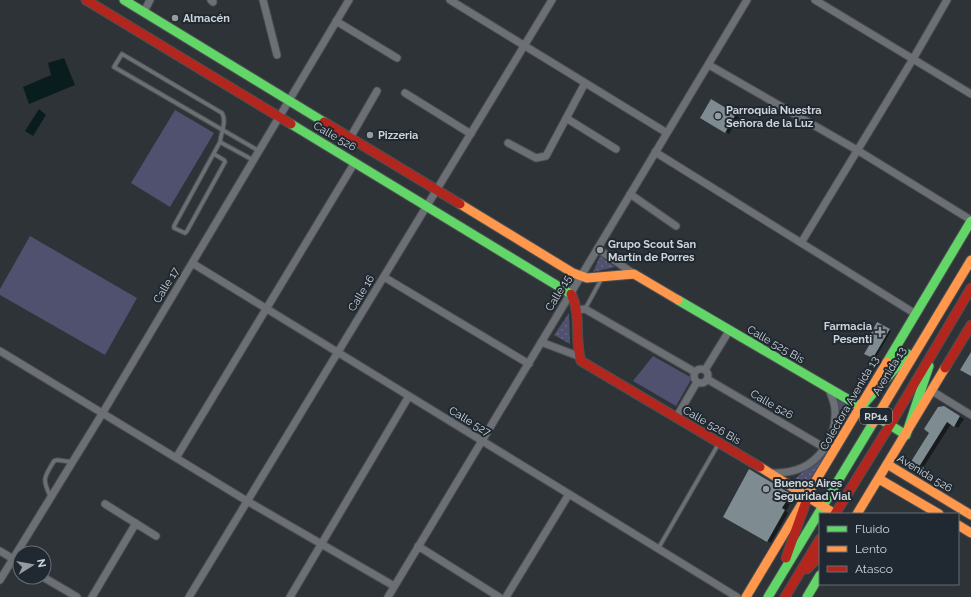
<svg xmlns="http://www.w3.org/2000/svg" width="971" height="597" font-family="Raleway,sans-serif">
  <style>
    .grass { fill: url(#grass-dots) }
    .park { fill: #50506f }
    .water { fill: #0a1d1e }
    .shadow { fill: #0007 }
    .building { fill: #7e8c92 }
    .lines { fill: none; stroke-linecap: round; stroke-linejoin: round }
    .lane-casing { stroke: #4a4f53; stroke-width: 5.5 }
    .street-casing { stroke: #4a4f53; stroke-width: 9 }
    .fast-casing { stroke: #4a4f53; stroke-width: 11 }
    .slow-casing { stroke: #4a4f53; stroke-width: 11 }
    .jam-casing { stroke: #4a4f53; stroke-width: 11 }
    .lane { stroke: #6c7074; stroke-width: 3.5 }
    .street { stroke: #6c7074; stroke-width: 7 }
    .fast { stroke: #63d668; stroke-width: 9 }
    .slow { stroke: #ff974d; stroke-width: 9 }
    .jam { stroke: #b3261e; stroke-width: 9 }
    .poi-dot { fill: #959ba0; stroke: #202931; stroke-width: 1.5 }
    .labels { text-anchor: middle; stroke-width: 4; stroke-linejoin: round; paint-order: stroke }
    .shield { fill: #202931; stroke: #99a0a6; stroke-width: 1 }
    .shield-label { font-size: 10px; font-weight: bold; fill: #cdd3d8 }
    .poi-label { font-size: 11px; font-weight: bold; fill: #cdd3d8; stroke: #202931; text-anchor: start }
    .street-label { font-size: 11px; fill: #cdd3d8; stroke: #202931 }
  </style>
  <defs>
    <pattern id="grass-dots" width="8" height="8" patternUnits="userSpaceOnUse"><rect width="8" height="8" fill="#50506f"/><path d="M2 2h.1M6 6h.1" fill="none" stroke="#686883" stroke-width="1.8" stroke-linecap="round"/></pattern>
  </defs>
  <rect width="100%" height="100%" fill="#2e3337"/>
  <path class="grass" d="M 600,256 L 615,267 L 593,272 Z
    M 569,313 L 570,344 L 554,335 Z
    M 837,399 L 853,409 L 807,487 L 795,479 L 825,451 L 842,424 Z"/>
  <path class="park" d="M 175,110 L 214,133 L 170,207 L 131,183 Z
    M 30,236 L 137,298 L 105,355 L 0,295 L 0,289 Z
    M 653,356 L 692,378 L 676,406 L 633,381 Z"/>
  <path class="water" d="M 64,58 L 75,85 L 29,104 L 23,87 L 51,75 L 48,63 Z
    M 39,109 L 46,115 L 33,136 L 25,131 Z"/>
  <path class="shadow" d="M 711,100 L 739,117 L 729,134 L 701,117 Z
    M 877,323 L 891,331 L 875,359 L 866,353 L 875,337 Z
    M 944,407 L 964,419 L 958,428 L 951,424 L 921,471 L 914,467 Z
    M 749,471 L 794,497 L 786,511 L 788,513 L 771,543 L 724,516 Z"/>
  <path class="building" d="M 711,99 L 736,114 L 725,133 L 700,118 Z
    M 877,322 L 890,329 L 873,358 L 864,354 L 874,337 L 870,335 Z
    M 971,352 L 971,376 L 960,370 Z
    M 944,406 L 960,416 L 954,427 L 947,422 L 917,470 L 913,467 L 912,460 L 929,433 L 924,429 L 938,407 Z
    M 749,469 L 791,494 L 782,508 L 785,510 L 767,542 L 723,517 Z"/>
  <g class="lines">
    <defs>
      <path id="lane" d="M 214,154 L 224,160 L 225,162 L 187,231 L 185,233 L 174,228 L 174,226 L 220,142
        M 253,160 L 220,142 C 221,133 227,121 222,113 L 122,54 L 114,67 L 259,151
        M 585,309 L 602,278
        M 50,496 C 42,478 44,478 54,461 L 57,460 L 72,462
        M 658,549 L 719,443"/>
      <path id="street" d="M 211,0 L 213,2
        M 263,0 L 277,55
        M 450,0 L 667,133
        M 815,0 L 971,94
        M 144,12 L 150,0
        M 336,21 L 397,58
        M 709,65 L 857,150 L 971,220
        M 405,93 L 471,134
        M 566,118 L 616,149
        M 350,138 L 377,91
        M 508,143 L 536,158 L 546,156 L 585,83
        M 655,152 L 914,313
        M 630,194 L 676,226
        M 801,243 L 913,59 L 947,0
        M 598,249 L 634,274
        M 192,263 L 737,597
        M 384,277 L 529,364
        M 577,310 L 585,309 L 695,372
        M 541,342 L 578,356
        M 0,351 L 247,501 L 394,586
        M694 376a7 7 0 1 1 14 0a7 7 0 1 1-14 0Z
        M 705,370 L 729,331
        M 707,379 L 825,448
        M 932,391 L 971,415
        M 676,418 L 697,382
        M 176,458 L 355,162
        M 770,473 C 777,473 785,473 792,471 C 819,465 837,437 835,410 C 835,403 831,395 829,389
        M 105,504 L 156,536
        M 418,546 L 499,597
        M 0,551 L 20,563
        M 43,577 L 77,597
        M 0,580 L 102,414 L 349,0
        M 92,597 L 136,523
        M 189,597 L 552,0
        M 290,597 L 409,396
        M 388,597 L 747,0
        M 506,597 L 569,494"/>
      <path id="fast" d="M 124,0 L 324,122
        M 291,124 L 571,294
        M 678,300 L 861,407 L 906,435
        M 887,362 L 971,221
        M 861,407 L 908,354
        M 906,435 L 929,366
        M 768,597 L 873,423
        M 807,597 L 820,575"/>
      <path id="slow" d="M 460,204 L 573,273 L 587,278 L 634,274 L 678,300
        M 873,423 L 971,260
        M 887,464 L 971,515
        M 760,467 L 835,514
        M 879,479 L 939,514
        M 857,514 L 945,368
        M 958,525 L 971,533
        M 746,597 L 887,362"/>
      <path id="jam" d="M 86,0 L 291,124
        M 324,122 L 460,204
        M 571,294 C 582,315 574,339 581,361 L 760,467
        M 945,368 L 971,325
        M 835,514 L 890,425 L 971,288
        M 786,558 L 808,496
        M 807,569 L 820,555
        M 785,597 L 820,539"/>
    </defs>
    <use href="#lane" class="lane-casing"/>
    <use href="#street" class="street-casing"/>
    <use href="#fast" class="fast-casing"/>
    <use href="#slow" class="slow-casing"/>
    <use href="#jam" class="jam-casing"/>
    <use href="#lane" class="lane"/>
    <use href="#street" class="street"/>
    <use href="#fast" class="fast"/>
    <use href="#slow" class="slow"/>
    <use href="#jam" class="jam"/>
  </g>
  <g class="poi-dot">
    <circle cx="175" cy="18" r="4"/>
    <circle cx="718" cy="116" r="4"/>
    <circle cx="370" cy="135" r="4"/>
    <circle cx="600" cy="250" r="4"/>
    <path d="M878 326h4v4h4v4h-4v4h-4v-4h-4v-4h4z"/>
    <circle cx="766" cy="489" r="4"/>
  </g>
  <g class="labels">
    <rect class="shield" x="860" y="408" width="32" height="16" rx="3"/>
    <g class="shield-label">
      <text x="876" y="420">RP14</text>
    </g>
    <g class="poi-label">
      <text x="183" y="22">Almacén</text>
      <text x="726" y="114">Parroquia Nuestra<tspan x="726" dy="13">Señora de la Luz</tspan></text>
      <text x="378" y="139">Pizzeria</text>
      <text x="608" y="248">Grupo Scout San<tspan x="608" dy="13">Martín de Porres</tspan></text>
      <text x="872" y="330" text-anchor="end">Farmacia<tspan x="872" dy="13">Pesenti</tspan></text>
      <text x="774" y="487">Buenos Aires<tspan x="774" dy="13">Seguridad Vial</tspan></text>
    </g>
    <g class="street-label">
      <text transform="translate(335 136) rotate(30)" y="4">Calle 526</text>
      <text transform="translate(166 285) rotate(-59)" y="4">Calle 17</text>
      <text transform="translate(361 293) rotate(-59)" y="4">Calle 16</text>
      <text transform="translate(558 293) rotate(-59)" y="4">Calle 15</text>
      <text transform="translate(776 344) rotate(30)" y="4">Calle 525 Bis</text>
      <text transform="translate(889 371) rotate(-59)" y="4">Avenida 13</text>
      <text transform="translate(849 403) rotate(-60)" y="4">Colectora Avenida 13</text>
      <text transform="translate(772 404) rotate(30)" y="4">Calle 526</text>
      <text transform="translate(470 421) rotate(31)" y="4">Calle 527</text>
      <text transform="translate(712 425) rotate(30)" y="4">Calle 526 Bis</text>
      <text transform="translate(925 473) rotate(31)" y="4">Avenida 526</text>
    </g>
  </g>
  <rect x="819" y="513" width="140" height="72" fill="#202931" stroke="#656d74"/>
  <rect x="827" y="526" width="20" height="6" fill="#63d668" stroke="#656d74"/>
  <text x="855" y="533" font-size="12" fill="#cdd3d8">Fluido</text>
  <rect x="827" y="546" width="20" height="6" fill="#ff974d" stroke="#656d74"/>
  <text x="855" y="553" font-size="12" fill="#cdd3d8">Lento</text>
  <rect x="827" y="566" width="20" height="6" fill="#b3261e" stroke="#656d74"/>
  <text x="855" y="573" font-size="12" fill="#cdd3d8">Atasco</text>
  <g transform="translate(32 565) rotate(79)"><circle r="19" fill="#202931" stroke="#656d74"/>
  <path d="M0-3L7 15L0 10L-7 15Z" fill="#959ba0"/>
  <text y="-6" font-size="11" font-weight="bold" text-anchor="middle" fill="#cdd3d8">N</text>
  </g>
</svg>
